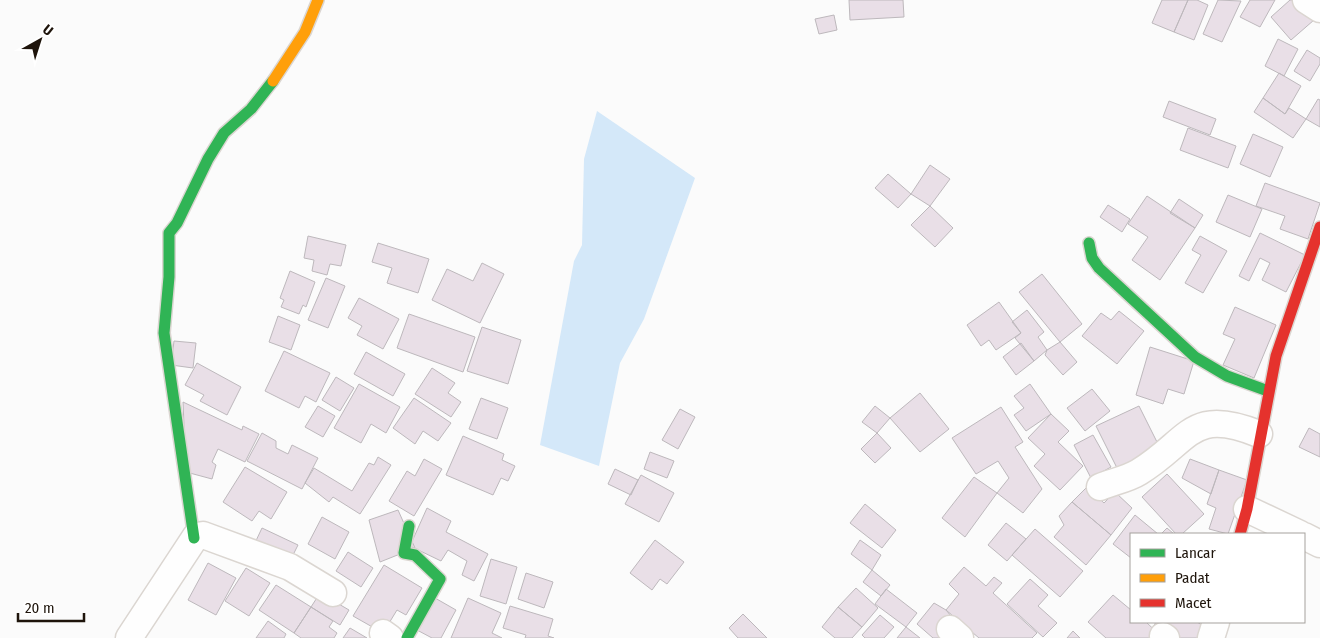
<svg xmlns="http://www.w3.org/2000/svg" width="1320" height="638" font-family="'Fira Sans Condensed',sans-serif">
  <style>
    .water { fill: #d4e8f9 }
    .building { fill: #e9dfe7; stroke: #bdb8bc }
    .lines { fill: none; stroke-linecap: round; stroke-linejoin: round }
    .street-casing { stroke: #dbd6d1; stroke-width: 29 }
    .fast-casing { stroke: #dbd6d1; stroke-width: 14 }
    .slow-casing { stroke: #dbd6d1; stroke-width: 14 }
    .jam-casing { stroke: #dbd6d1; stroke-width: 14 }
    .street { stroke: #fefefe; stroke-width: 26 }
    .fast { stroke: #30b455; stroke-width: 11 }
    .slow { stroke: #ff9f0a; stroke-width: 11 }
    .jam { stroke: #e5322d; stroke-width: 11 }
  </style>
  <rect width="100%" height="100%" fill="#fbfbfb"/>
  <path class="water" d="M 597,111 L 695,178 L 644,319 L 620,363 L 599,466 L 540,445 L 574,261 L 582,245 L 584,159 Z"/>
  <path class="building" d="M 849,0 L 903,0 L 904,17 L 850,20 Z
    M 1162,0 L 1188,0 L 1174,32 L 1152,23 Z
    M 1188,0 L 1197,0 L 1208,5 L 1194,40 L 1174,32 Z
    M 1218,0 L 1241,1 L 1222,42 L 1203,34 Z
    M 1250,0 L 1275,0 L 1260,27 L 1240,17 Z
    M 1290,0 L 1297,0 L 1314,20 L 1291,40 L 1271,17 Z
    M 834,15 L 837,30 L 819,34 L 815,19 Z
    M 1278,39 L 1298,49 L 1284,76 L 1265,66 Z
    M 1307,50 L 1320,58 L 1320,64 L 1310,81 L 1294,71 Z
    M 1279,73 L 1301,86 L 1285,114 L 1263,98 Z
    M 1263,98 L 1285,114 L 1289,108 L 1306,119 L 1293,138 L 1254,112 Z
    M 1318,99 L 1320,100 L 1320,127 L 1306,119 Z
    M 1169,101 L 1216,119 L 1210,135 L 1163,117 Z
    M 1188,128 L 1236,146 L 1228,168 L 1180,150 Z
    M 1253,134 L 1283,147 L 1270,177 L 1240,164 Z
    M 930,165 L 950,179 L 930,206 L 911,194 Z
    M 888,174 L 911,194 L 898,208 L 875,188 Z
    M 1265,183 L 1320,203 L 1308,239 L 1280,229 L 1285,216 L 1256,206 Z
    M 1228,195 L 1262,209 L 1250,237 L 1216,222 Z
    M 1147,196 L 1195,228 L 1160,280 L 1132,260 L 1148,237 L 1128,224 Z
    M 1179,199 L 1203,215 L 1195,228 L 1170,213 Z
    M 1108,205 L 1130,219 L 1122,232 L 1100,217 Z
    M 930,206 L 953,228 L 935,247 L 911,225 Z
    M 1260,233 L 1305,255 L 1286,292 L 1262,280 L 1270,263 L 1260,258 L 1249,281 L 1239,276 Z
    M 308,236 L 346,245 L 341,266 L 330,264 L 327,275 L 312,271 L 314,260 L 304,258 Z
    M 1200,236 L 1227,251 L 1203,293 L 1185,283 L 1201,255 L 1192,250 Z
    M 378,243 L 429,259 L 418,293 L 387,283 L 392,268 L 372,262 Z
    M 482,263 L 504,274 L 480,323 L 432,300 L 447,269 L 473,281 Z
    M 290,271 L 315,282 L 306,307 L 303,305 L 299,314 L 281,307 L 284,300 L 280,298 Z
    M 1042,274 L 1082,324 L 1060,342 L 1019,292 Z
    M 326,278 L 345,286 L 328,328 L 308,320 Z
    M 359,298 L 399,319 L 383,349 L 357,335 L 362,326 L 348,318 Z
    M 999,302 L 1021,333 L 996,350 L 989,340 L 981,346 L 967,325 Z
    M 1235,307 L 1276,325 L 1254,378 L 1223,365 L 1235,339 L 1223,334 Z
    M 1027,310 L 1044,332 L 1038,337 L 1047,350 L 1034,361 L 1015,338 L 1021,333 L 1012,322 Z
    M 1119,311 L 1144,331 L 1117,364 L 1082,336 L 1101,313 L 1111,320 Z
    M 409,314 L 475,337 L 463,372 L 397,348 Z
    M 278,316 L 300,325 L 291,350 L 269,342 Z
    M 482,327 L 521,340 L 508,384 L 467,371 Z
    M 174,341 L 196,343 L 193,368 L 171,365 Z
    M 1060,342 L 1077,362 L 1063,375 L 1045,355 L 1047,350 Z
    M 1021,343 L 1034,361 L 1016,375 L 1003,357 Z
    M 1150,347 L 1194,361 L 1184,394 L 1168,389 L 1163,404 L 1136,395 Z
    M 284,351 L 330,373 L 316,402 L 305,396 L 299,408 L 265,391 Z
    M 366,352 L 405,374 L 393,396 L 354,374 Z
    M 197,363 L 241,387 L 227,415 L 200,401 L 204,395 L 185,385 Z
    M 432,368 L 455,383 L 448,393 L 461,402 L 451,417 L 415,394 Z
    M 336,377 L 354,388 L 340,411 L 322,400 Z
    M 359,384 L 400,407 L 386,433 L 371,424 L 361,443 L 334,428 Z
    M 1030,384 L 1051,414 L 1026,431 L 1014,415 L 1024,408 L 1014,396 Z
    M 1092,389 L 1110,411 L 1085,431 L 1067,408 Z
    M 920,393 L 949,429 L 920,452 L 890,418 Z
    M 414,398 L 451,423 L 438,441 L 423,431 L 415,444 L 393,428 Z
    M 481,398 L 508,408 L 497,439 L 469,429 Z
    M 183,402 L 242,430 L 243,426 L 259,434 L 245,462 L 218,449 L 212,462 L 216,465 L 212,479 L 186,472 Z
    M 318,406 L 335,416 L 323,437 L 305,427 Z
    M 875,406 L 890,418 L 877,433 L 862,422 Z
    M 1139,406 L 1160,448 L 1117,468 L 1096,426 Z
    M 1001,407 L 1023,442 L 1015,447 L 1042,489 L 1023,513 L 997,493 L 1009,478 L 998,461 L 976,474 L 952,438 Z
    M 680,409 L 695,417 L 678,449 L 662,440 Z
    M 1051,414 L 1069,431 L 1058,442 L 1083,466 L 1060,490 L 1034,466 L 1045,454 L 1028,438 Z
    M 1309,428 L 1320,434 L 1320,457 L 1299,447 Z
    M 262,433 L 276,441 L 276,448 L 288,454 L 292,445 L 318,458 L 302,489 L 247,461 Z
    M 877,433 L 891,448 L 875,463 L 861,449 Z
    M 1093,435 L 1111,467 L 1091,478 L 1074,445 Z
    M 463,436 L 504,454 L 502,460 L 515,466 L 508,481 L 501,478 L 493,495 L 446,475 Z
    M 650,452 L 674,461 L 667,478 L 644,469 Z
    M 378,457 L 391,465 L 360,514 L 333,497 L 329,502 L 305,483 L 314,468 L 352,491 L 369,463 L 374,465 Z
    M 424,459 L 442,469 L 414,516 L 389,501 L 407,471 L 415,476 Z
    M 1190,459 L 1219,470 L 1211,494 L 1182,478 Z
    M 245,467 L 287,492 L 271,519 L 259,511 L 252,521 L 223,502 Z
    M 615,469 L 638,480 L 631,495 L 608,484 Z
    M 1219,470 L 1247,480 L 1228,534 L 1209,529 L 1216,508 L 1207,504 Z
    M 1167,474 L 1204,514 L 1182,534 L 1176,534 L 1142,497 Z
    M 641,475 L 674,493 L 659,522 L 625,504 Z
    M 974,477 L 997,493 L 965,537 L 942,518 Z
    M 1087,487 L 1104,503 L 1115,492 L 1132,508 L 1111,535 L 1072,502 Z
    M 1072,502 L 1111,535 L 1086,565 L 1054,537 L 1064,525 L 1059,516 Z
    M 865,504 L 896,530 L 882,548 L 850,523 Z
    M 427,508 L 451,521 L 446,532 L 488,554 L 474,581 L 462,575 L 467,561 L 448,550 L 441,561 L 410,546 Z
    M 398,510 L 415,548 L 380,562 L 369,520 Z
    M 1135,515 L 1158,534 L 1131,534 L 1131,558 L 1113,544 Z
    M 322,517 L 349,532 L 335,559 L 308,544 Z
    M 1006,523 L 1026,539 L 1007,561 L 988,545 Z
    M 262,528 L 298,545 L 289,563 L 253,547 Z
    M 1167,528 L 1174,534 L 1161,534 Z
    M 1035,529 L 1083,571 L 1060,597 L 1012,555 Z
    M 655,540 L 684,562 L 667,584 L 660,579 L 652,590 L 630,573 Z
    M 860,540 L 881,555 L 872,570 L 851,554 Z
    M 348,552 L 373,568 L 361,587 L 336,571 Z
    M 491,559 L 517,567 L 506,604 L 480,596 Z
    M 208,563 L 236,578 L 216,615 L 188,600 Z
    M 384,565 L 422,588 L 406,615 L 397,610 L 383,633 L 353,616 Z
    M 964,567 L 986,586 L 994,577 L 1002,583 L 993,593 L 1037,633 L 1032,638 L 979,638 L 946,610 L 959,594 L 949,584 Z
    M 246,568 L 270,583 L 249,616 L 225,601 Z
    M 872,570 L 890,585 L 881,596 L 863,582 Z
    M 526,573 L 553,582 L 544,608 L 518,599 Z
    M 1030,579 L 1048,595 L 1038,606 L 1057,623 L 1043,637 L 1007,604 Z
    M 276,585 L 311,607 L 294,633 L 259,610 Z
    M 856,588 L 878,608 L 862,627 L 838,607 Z
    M 886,589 L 917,613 L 906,627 L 875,604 Z
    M 320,593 L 349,610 L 340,625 L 311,607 Z
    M 1113,595 L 1131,610 L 1131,622 L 1146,622 L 1163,638 L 1106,638 L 1088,622 Z
    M 435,598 L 456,610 L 441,638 L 432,638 L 417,630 Z
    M 468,598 L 501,613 L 492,633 L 502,638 L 451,638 Z
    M 934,603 L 946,610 L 956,622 L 942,638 L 933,638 L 917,624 Z
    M 510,606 L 553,619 L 548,636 L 554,638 L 525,638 L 526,635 L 503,628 Z
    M 311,607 L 333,621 L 329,627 L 337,633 L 334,638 L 301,638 L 294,633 Z
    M 838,607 L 862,627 L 852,638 L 835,638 L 822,627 Z
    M 743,614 L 767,638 L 738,638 L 729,628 Z
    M 880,615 L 894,627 L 884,638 L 865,638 L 862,635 Z
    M 268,621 L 286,634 L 284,638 L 256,638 Z
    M 1156,622 L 1197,622 L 1205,627 L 1198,638 L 1171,638 L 1153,627 Z
    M 906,627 L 920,638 L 897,638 Z
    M 350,628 L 367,638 L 343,638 Z
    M 1073,631 L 1080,638 L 1067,638 Z"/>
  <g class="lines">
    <defs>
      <path id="street" d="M 1306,0 L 1320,9
        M 1100,487 C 1112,482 1128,479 1139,472 C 1190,441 1190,406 1259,434
        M 1247,509 L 1300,534
        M 1304,536 L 1320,544
        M 950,629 L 960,638
        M 383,633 L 390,638
        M 1163,636 L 1166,638
        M 129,638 L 196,536 L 203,535 L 290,567 L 333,593
        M 1211,638 L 1216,622"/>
      <path id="fast" d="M 1089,243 L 1092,258 L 1099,268 L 1195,357 L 1227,376 L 1268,391
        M 194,538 L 164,333 L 169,277 L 169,233 L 177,223 L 208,159 L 224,133 L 251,109 L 273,81
        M 407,638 L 440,579 L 415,555 L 404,553 L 409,526"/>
      <path id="slow" d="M 273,81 L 305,32 L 318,0"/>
      <path id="jam" d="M 1240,534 L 1247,509 L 1276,356 L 1320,227"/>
    </defs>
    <use href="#street" class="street-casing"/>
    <use href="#fast" class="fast-casing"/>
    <use href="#slow" class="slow-casing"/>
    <use href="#jam" class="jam-casing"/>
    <use href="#street" class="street"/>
    <use href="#fast" class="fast"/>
    <use href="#slow" class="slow"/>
    <use href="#jam" class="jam"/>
  </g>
  <rect x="1130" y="533" width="175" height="90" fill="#ffffff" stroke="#a5a19d"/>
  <rect x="1140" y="549" width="25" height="8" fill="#30b455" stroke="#a5a19d"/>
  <text x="1175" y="558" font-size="15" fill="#1e140b">Lancar</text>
  <rect x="1140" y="574" width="25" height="8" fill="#ff9f0a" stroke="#a5a19d"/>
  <text x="1175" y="583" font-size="15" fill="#1e140b">Padat</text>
  <rect x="1140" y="599" width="25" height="8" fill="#e5322d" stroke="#a5a19d"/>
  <text x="1175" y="608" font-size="15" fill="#1e140b">Macet</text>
  <g transform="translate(40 40) rotate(39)" stroke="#ffffff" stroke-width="4" paint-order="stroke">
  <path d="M0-4L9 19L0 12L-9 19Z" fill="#1e140b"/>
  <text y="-8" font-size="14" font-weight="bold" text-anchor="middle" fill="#1e140b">U</text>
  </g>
  <path d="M18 613v8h66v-8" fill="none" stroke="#1e140b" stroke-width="2.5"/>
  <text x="25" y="613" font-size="15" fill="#1e140b" stroke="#ffffff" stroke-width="4" paint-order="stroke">20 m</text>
</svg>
